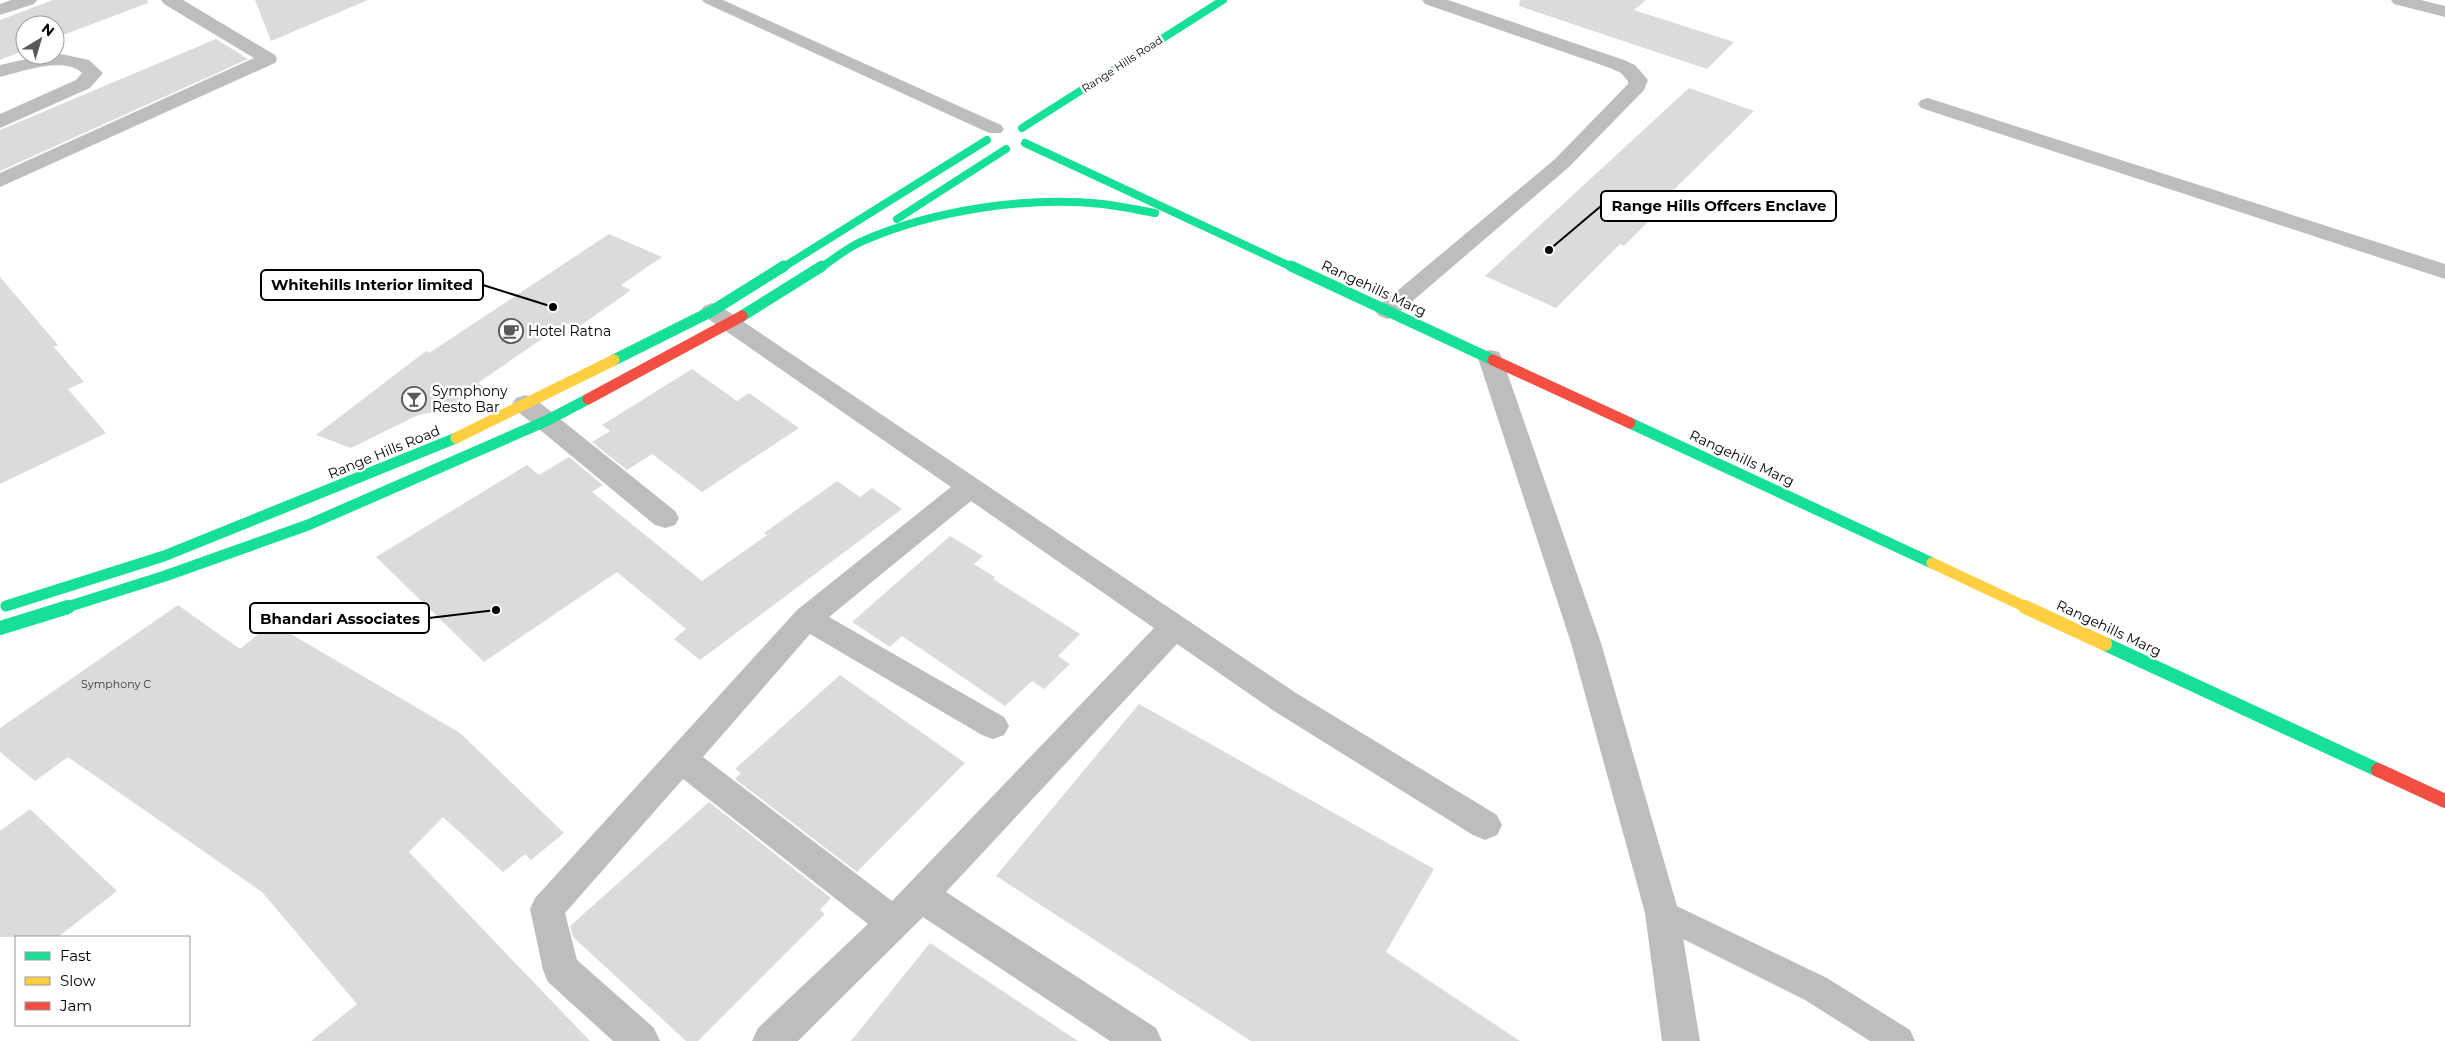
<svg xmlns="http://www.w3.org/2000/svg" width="2445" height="1041" font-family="Montserrat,sans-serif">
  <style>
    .building { fill: #dbdbdb }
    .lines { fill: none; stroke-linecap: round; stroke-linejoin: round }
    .lane { fill: #bdbdbd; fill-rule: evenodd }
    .street { fill: #bdbdbd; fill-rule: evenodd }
    .fast-far2 { stroke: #16e098; stroke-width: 8 }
    .fast-far1 { stroke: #16e098; stroke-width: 11 }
    .fast { stroke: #16e098; stroke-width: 14 }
    .slow-far1 { stroke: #ffcf43; stroke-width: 11 }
    .slow { stroke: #ffcf43; stroke-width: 14 }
    .jam-far1 { stroke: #f24e42; stroke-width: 11 }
    .jam { stroke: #f24e42; stroke-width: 14 }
    .labels { text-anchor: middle; stroke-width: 5; stroke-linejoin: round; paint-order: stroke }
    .far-street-label { font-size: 11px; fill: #000; stroke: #fff }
    .number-label { font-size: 11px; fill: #373737 }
    .street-label { font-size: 14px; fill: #000; stroke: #fff }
    .poi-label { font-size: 14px; fill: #000; stroke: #fff; text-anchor: start }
    .leader { fill: none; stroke: #000; stroke-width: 2 }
    .callout-dot { fill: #000; stroke: #fff; stroke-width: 2 }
    .callout { fill: #fff; stroke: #000; stroke-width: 2 }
    .callout-label { font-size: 15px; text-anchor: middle; font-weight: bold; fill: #000 }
  </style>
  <rect width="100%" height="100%" fill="#fff"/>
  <path class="building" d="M 53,0 L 147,0 L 148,3 L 55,38 L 55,25 L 25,25 L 25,50 L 0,60 L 0,20 Z
    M 255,0 L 368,0 L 271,41 Z
    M 1520,0 L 1646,0 L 1634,10 L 1734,42 L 1707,69 L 1519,6 Z
    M 216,39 L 248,59 L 0,171 L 0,130 Z
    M 1689,88 L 1754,111 L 1647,216 L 1652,218 L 1624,246 L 1620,244 L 1556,308 L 1485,276 Z
    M 609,234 L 662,257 L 621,285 L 631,290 L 576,329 L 565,323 L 478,383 L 485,388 L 444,410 L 418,415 L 351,448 L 316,435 L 426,351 L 429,353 Z
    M 0,277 L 58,345 L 54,347 L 84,382 L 68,389 L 106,433 L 0,484 Z
    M 692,369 L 737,401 L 749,393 L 799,428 L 702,492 L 652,454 L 627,470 L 592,442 L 610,431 L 602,425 Z
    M 569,457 L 603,485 L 592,492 L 702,581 L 767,535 L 764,533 L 837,481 L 860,497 L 872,488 L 902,509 L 700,660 L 674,639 L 686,629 L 617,572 L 484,662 L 376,557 L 527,465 L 539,475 Z
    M 950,536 L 983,556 L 974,564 L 995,577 L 993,579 L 1080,634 L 1058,656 L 1070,664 L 1044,689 L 1032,681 L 1005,706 L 902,636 L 890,647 L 852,622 Z
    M 178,605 L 240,649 L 272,623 L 460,733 L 564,833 L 531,860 L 525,854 L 503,872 L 443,817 L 409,852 L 590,1041 L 311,1041 L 357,1004 L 262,892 L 68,757 L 35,781 L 0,752 L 0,728 Z
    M 840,675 L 965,763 L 857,872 L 735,779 L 741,773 L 735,769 Z
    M 1139,704 L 1434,869 L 1386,952 L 1520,1041 L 1251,1041 L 996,876 Z
    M 709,802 L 831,898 L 820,910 L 825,914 L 698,1041 L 686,1041 L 573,937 L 570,926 Z
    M 30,809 L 117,891 L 58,937 L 0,937 L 0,831 Z
    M 930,943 L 1078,1041 L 851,1041 Z"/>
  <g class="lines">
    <path class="lane" d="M 702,0 L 723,0 L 1001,125 L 1004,129 L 1001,133 L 989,133 L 705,3 Z
      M 1662,899 L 1827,978 L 1910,1030 L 1915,1041 L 1870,1041 L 1805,1000 L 1651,923 L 1647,913 L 1651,903 Z"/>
    <path class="street" d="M 11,0 L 37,0 L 34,4 L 0,15 L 0,4 Z
      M 161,0 L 183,0 L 275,55 L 277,59 L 275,63 L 0,187 L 0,173 L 254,58 L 164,4 Z
      M 1422,0 L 1448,0 L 1624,60 L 1635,65 L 1648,80 L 1644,90 L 1569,167 L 1395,316 L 1387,319 L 1379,316 L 1375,311 L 1379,306 L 1555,159 L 1628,84 L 1628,81 L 1621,73 L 1610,68 L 1425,4 Z
      M 2391,0 L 2421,0 L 2445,6 L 2445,17 L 2394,4 Z
      M 61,54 L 89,60 L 103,73 L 90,88 L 0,128 L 0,114 L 76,80 L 82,73 C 65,56 21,72 0,77 L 0,65 L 40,56 Z
      M 1928,98 L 2445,264 L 2445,279 L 1921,108 L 1918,104 L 1921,100 Z
      M 712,303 L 720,306 L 1296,693 L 1497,815 L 1502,825 L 1497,835 L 1485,840 L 1473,835 L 1274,711 L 1177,644 L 946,892 L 1156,1028 L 1162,1041 L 1110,1041 L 923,917 L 798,1041 L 752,1041 L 758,1028 L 868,924 L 683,779 L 565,913 L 577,960 L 654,1028 L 660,1041 L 613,1041 L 548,982 L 543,970 L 530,909 L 535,898 L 797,610 L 951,487 L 704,316 L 700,311 L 704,306 ZM 971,501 L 1154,628 L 892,901 L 703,757 L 810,634 L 982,735 L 993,739 L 1004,735 L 1009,726 L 1004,717 L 829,617 Z
      M 1490,350 L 1499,352 L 1502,358 L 1601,643 L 1679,913 L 1700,1041 L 1662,1041 L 1645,913 L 1571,643 L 1478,358 L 1481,352 Z
      M 525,395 L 534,398 L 675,511 L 679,518 L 675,525 L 665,528 L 655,525 L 516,410 L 512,404 L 516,398 Z"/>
    <path class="fast-far2" d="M 1022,128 L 1223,0
      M 1025,143 L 1294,268
      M 897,219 L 1006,149
      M 782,268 L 987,140
      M 820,268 C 834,259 849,246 865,240 C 935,210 1027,196 1103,204 C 1120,206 1138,210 1155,213"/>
    <path class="fast-far1" d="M 1291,266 L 1493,360
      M 742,316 L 822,266
      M 614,360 L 712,311 L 784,266
      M 1630,423 L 1932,563
      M 6,606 L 164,556 L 456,438
      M 64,608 L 165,576 L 308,525 L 546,421 L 588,399"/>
    <path class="fast" d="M 0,628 L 68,607
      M 2105,644 L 2378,770"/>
    <path class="slow-far1" d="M 456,438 L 614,360
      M 1932,563 L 2028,608"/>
    <path class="slow" d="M 2025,607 L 2105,644"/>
    <path class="jam-far1" d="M 1493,360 L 1630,423
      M 588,399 L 742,316"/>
    <path class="jam" d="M 2378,770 L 2445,801"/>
  </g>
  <defs>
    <symbol id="cafe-ring" viewBox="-11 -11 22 22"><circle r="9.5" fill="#fff" stroke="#595959" stroke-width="1.5"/><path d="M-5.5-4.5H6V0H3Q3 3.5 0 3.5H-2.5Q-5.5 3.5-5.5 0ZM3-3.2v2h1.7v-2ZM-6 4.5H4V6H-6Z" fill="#595959"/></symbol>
    <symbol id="bar-ring" viewBox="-11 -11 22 22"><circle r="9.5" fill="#fff" stroke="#595959" stroke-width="1.5"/><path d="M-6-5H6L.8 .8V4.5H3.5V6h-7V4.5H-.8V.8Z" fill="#595959"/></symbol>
  </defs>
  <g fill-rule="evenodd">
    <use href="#cafe-ring" x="497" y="317" width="28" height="28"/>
    <use href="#bar-ring" x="400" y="385" width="28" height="28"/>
  </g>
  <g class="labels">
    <g class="far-street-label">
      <text transform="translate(1122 64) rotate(-33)" y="4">Range Hills Road</text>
    </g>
    <g class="number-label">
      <text x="116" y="688">Symphony C</text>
    </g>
    <g class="street-label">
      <text transform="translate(1374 288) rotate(25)" y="5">Rangehills Marg</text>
      <text transform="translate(384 452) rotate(-22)" y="5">Range Hills Road</text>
      <text transform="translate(1742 458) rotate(25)" y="5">Rangehills Marg</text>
      <text transform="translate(2109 628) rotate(25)" y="5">Rangehills Marg</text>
    </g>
    <g class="poi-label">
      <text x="528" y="336">Hotel Ratna</text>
      <text x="432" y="396">Symphony<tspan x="432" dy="16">Resto Bar</tspan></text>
    </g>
  </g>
  <path class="leader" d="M1549 250L1601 206M553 307L483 285M496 610L429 618"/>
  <g class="callout-dot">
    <circle cx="1549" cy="250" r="5"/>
    <circle cx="553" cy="307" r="5"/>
    <circle cx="496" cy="610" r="5"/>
  </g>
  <g class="callout">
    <rect x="1601" y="191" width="235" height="30" rx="5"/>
    <rect x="261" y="270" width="222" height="30" rx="5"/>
    <rect x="250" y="603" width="179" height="30" rx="5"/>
  </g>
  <g class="callout-label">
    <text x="1719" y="211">Range Hills Offcers Enclave</text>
    <text x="372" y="290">Whitehills Interior limited</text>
    <text x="340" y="624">Bhandari Associates</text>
  </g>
  <rect x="15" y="936" width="175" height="90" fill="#ffffff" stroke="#999999"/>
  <rect x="25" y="952" width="25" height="8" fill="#16e098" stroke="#999999"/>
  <text x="60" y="961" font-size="15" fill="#000000">Fast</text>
  <rect x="25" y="977" width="25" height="8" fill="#ffcf43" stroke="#999999"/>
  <text x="60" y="986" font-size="15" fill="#000000">Slow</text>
  <rect x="25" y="1002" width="25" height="8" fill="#f24e42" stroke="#999999"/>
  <text x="60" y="1011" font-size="15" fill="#000000">Jam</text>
  <g transform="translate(40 40) rotate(38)"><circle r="24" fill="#ffffff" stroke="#999999"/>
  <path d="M0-4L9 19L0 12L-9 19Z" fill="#595959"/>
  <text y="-8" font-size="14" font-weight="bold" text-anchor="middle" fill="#000000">N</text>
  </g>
</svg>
